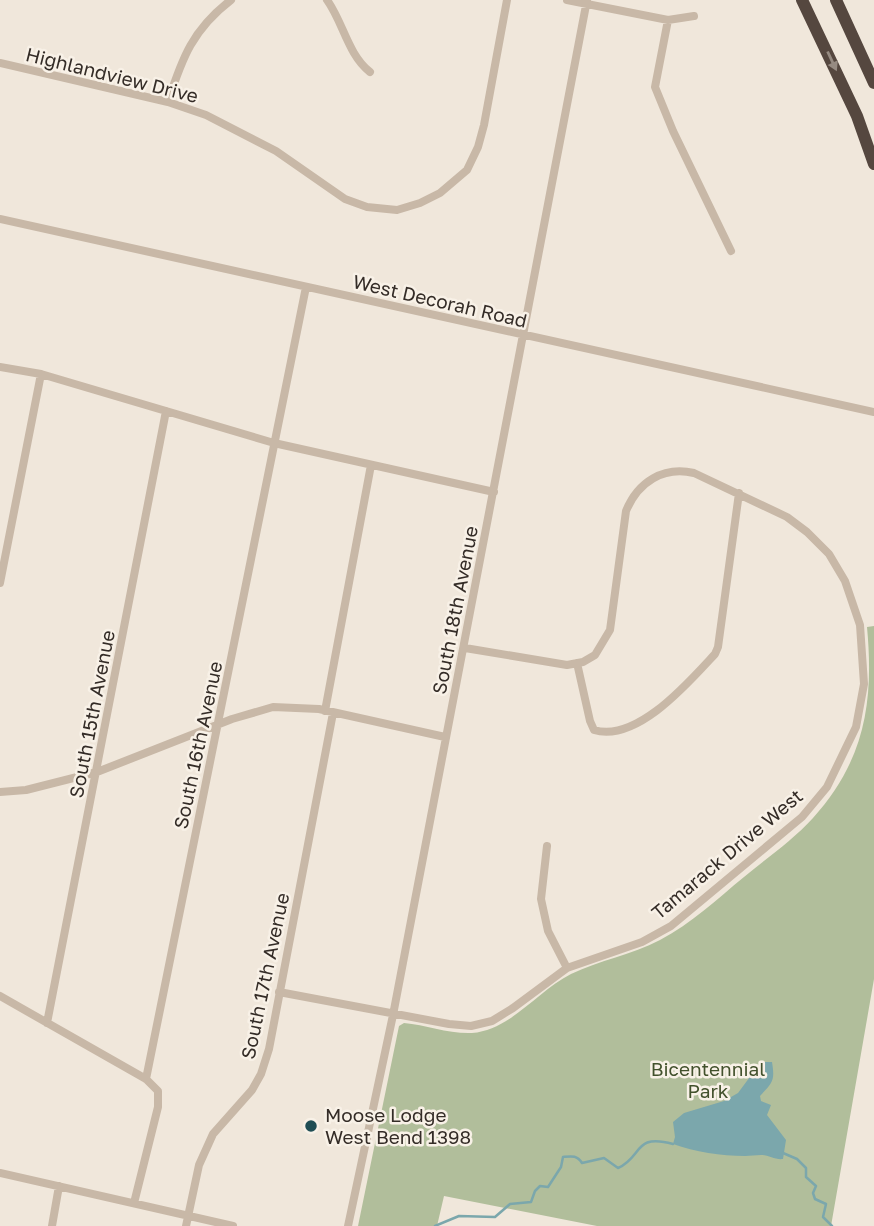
<svg xmlns="http://www.w3.org/2000/svg" width="874" height="1226" font-family="'Golos Text',sans-serif">
  <style>
    .green { fill: #b1be9b }
    .water { fill: #7ba7ac }
    .lines { fill: none; stroke-linecap: round; stroke-linejoin: round }
    .stream { stroke: #7ba7ac; stroke-width: 2.5 }
    .minor { stroke: #c8b8a7; stroke-width: 8 }
    .highway { stroke: #55473f; stroke-width: 12 }
    .oneway { fill: #968b82 }
    .poi-dot { fill: #1f4d54; stroke: #f8f1e7; stroke-width: 2.5 }
    .labels { text-anchor: middle; stroke-width: 5; stroke-linejoin: round; paint-order: stroke }
    .street-label { font-size: 19px; fill: #342c27; stroke: #f8f1e7 }
    .park-label { font-size: 19px; fill: #42512c; stroke: #f8f1e7 }
    .poi-label { font-size: 19px; fill: #342c27; stroke: #f8f1e7; text-anchor: start }
  </style>
  <rect width="100%" height="100%" fill="#f0e7db"/>
  <path class="green" d="M 874,626 L 874,979 L 831,1226 L 597,1226 L 444,1196 L 437,1226 L 358,1226 L 399,1026 L 404,1023 C 426,1025 449,1034 472,1033 C 511,1030 537,991 571,974 C 600,960 631,955 660,940 C 691,924 717,899 744,877 C 767,858 793,840 813,818 C 865,760 874,702 867,627 Z"/>
  <path class="water" d="M 761,1062 L 772,1062 C 775,1081 773,1082 760,1096 L 761,1101 L 771,1105 L 767,1115 L 786,1140 L 783,1159 C 775,1160 769,1155 761,1155 C 756,1155 750,1156 745,1156 C 721,1156 695,1152 673,1144 L 675,1137 L 673,1122 L 684,1113 L 724,1101 L 738,1093 Z"/>
  <g class="lines">
    <path class="stream" d="M 783,1153 L 797,1159 L 806,1168 L 806,1177 L 816,1186 L 813,1193 L 815,1199 L 826,1204 L 823,1217 L 832,1226
      M 435,1226 L 459,1216 L 495,1217 L 510,1204 L 531,1202 L 535,1191 L 540,1186 L 548,1187 L 561,1167 L 563,1157 C 572,1156 577,1155 582,1163 L 604,1158 L 618,1168 C 643,1157 633,1133 673,1144"/>
    <path class="minor" d="M 327,0 C 343,22 348,55 370,72
      M 567,0 L 668,20 L 694,16
      M 668,20 L 655,87 L 673,131 L 731,251
      M 0,63 L 168,102 L 206,115 L 276,151 L 345,199 L 367,207 L 397,210 L 420,203 L 440,193 L 467,170 L 478,147 L 484,125 L 507,0
      M 168,102 C 182,58 193,29 231,0
      M 0,219 L 874,412
      M 0,367 L 41,374 L 274,443 L 494,492
      M 0,583 L 41,374
      M 577,663 L 590,721 L 594,730 C 637,743 689,682 715,654 L 718,647 L 739,493
      M 325,711 L 371,465
      M 0,792 L 26,790 L 97,772 L 232,719 L 273,707 L 319,709 L 445,737
      M 547,846 L 541,899 L 548,931 L 567,968
      M 279,992 L 449,1024 L 471,1026 L 492,1021 L 513,1008 L 567,968 L 642,942 L 671,926 L 802,817 L 827,787 L 856,727 L 864,684 L 860,625 L 845,581 L 829,554 L 807,532 L 787,517 L 694,473 C 663,466 638,482 626,511 L 610,630 L 595,655 L 583,662 L 567,665 L 465,648
      M 0,996 L 146,1079 L 158,1091 L 158,1107 L 134,1203
      M 47,1023 L 166,411
      M 146,1079 L 306,287
      M 0,1173 L 233,1226
      M 52,1226 L 59,1186
      M 186,1226 L 199,1165 L 213,1134 L 252,1090 L 261,1074 L 269,1049 L 333,713
      M 348,1226 L 393,1015 L 587,0"/>
    <path class="highway" d="M 802,0 L 857,116 L 874,164
      M 836,0 L 874,83"/>
  </g>
  <defs><path id="oneway-solid" d="M-6-.8H1V-3.2L6.5 0L1 3.2V.8H-6Z" transform="scale(1.75)"/></defs>
  <use class="oneway" href="#oneway-solid" transform="translate(832 61) rotate(65)"/>
  <circle class="poi-dot" cx="311" cy="1126" r="7"/>
  <g class="labels">
    <g class="street-label">
      <text transform="translate(112 75) rotate(14)" y="7">Highlandview Drive</text>
      <text transform="translate(440 301) rotate(13)" y="7">West Decorah Road</text>
      <text transform="translate(455 610) rotate(-79)" y="7">South 18th Avenue</text>
      <text transform="translate(92 714) rotate(-79)" y="7">South 15th Avenue</text>
      <text transform="translate(198 745) rotate(-78)" y="7">South 16th Avenue</text>
      <text transform="translate(727 854) rotate(-40)" y="7">Tamarack Drive West</text>
      <text transform="translate(265 976) rotate(-78)" y="7">South 17th Avenue</text>
    </g>
    <g class="park-label">
      <text x="708" y="1076">Bicentennial<tspan x="708" dy="22">Park</tspan></text>
    </g>
    <g class="poi-label">
      <text x="325" y="1122">Moose Lodge<tspan x="325" dy="22">West Bend 1398</tspan></text>
    </g>
  </g>
</svg>
